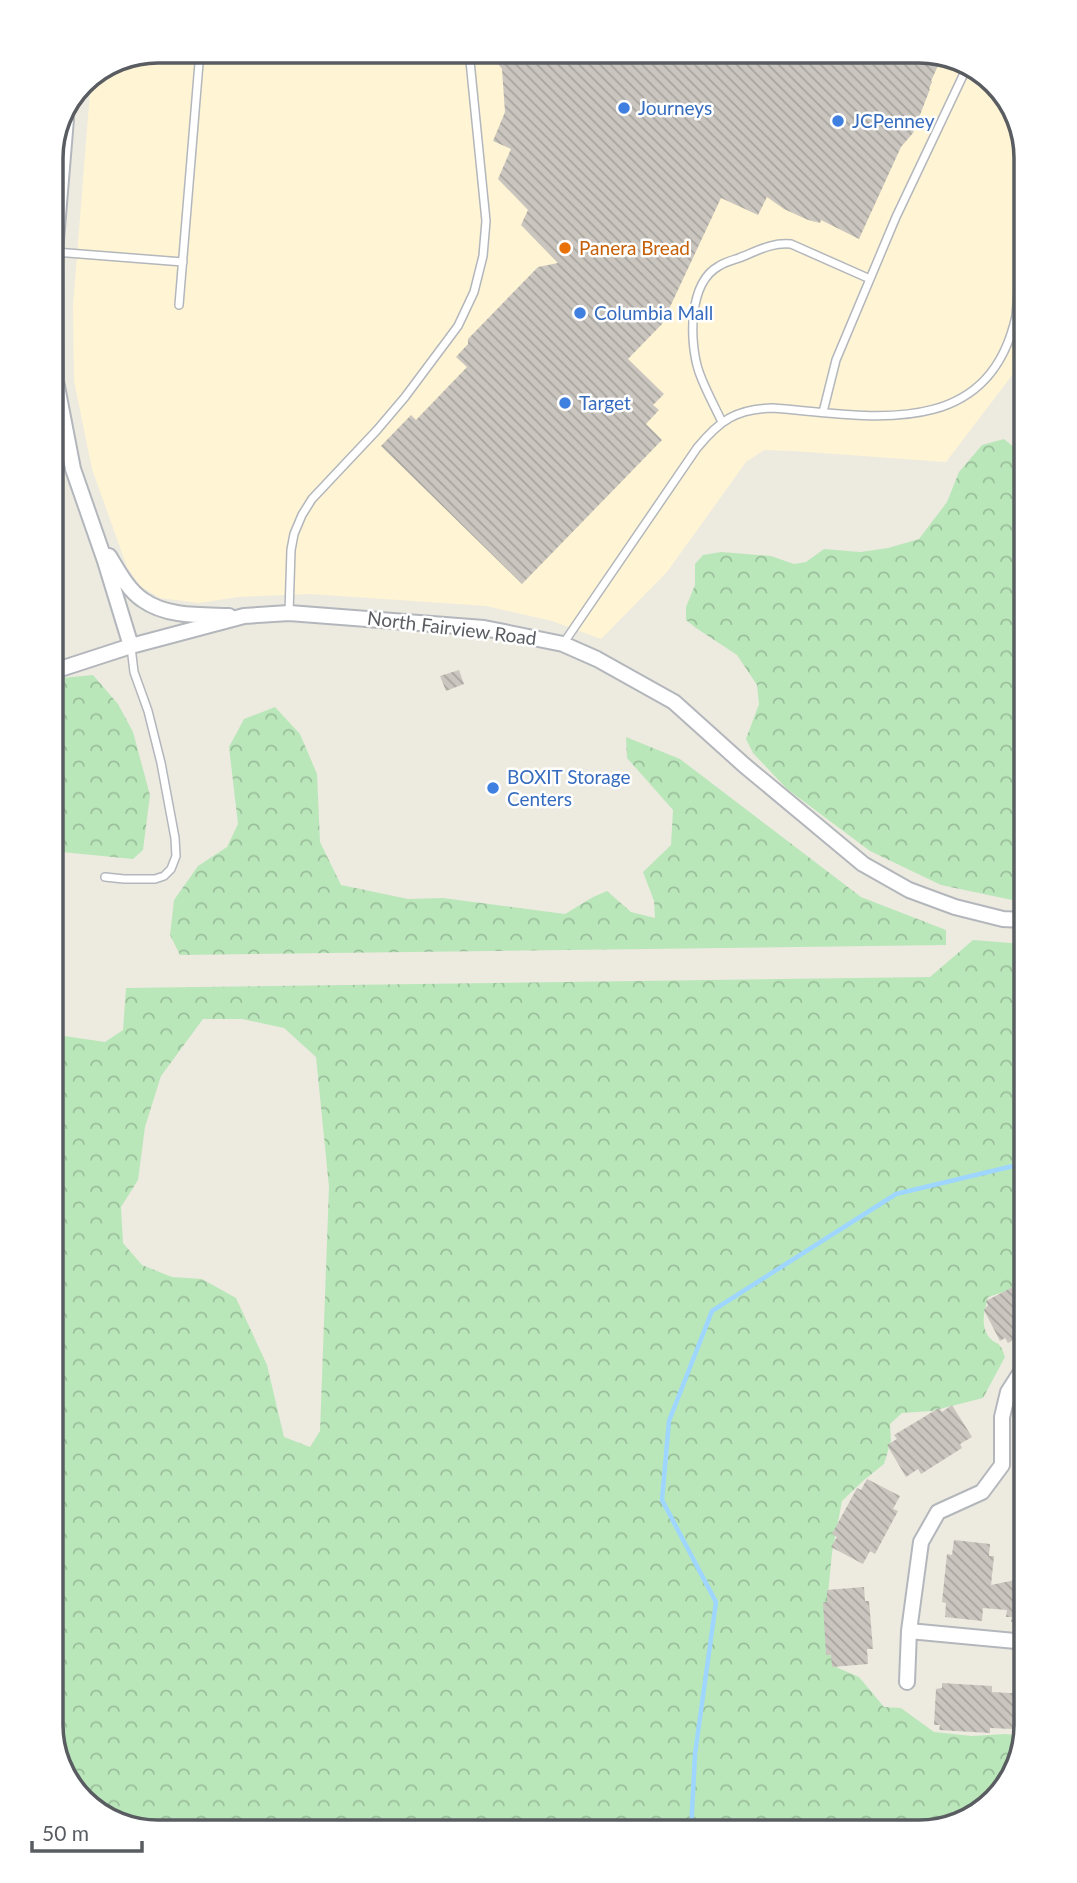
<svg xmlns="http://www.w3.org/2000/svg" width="1077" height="1883" font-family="Lato,sans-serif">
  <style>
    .commercial { fill: #fff4d3 }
    .forest { fill: url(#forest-crowns); fill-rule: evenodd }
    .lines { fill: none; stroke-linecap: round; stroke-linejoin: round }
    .stream { stroke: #9ed6ff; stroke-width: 4.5 }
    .building { fill: url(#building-back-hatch) }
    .service-casing { stroke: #b3b7bc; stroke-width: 10 }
    .minor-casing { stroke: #b3b7bc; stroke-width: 18 }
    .service { stroke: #fff; stroke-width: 7 }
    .minor { stroke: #fff; stroke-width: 14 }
    .shop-dot { fill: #3f7fe0; stroke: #fff; stroke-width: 2.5 }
    .food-dot { fill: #e8710a; stroke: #fff; stroke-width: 2.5 }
    .labels { text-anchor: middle; stroke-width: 5; stroke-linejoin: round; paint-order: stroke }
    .shop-label { font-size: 19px; fill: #366cbe; stroke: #fff; text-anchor: start }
    .food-label { font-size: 19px; fill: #c56008; stroke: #fff; text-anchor: start }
    .street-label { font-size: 19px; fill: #595d62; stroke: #fff }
    .rim { fill: none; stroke: #595d62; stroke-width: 3.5 }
  </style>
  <defs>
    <pattern id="forest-crowns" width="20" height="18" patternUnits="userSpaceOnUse" patternTransform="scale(1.75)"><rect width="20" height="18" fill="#bae7ba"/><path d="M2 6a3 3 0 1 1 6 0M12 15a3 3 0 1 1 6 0" fill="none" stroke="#9abe9b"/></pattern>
    <pattern id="building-back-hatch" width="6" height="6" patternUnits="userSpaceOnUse" patternTransform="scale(1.75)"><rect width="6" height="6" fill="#cac6bf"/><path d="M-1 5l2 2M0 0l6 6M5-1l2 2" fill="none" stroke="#a7a49f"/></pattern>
  </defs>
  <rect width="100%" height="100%" fill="#edeae0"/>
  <path class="commercial" d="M 158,51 L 926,51 L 979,69 L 1015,111 L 1026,158 L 1026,357 L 946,462 L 793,451 L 764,450 L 746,462 L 667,572 L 601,639 L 552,621 L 486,606 L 310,594 L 238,597 L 199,603 L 160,598 L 140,586 L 127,567 L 92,469 L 74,381 L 73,306 L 91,79 Z"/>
  <path class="forest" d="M 1004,439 L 1026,457 L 1026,903 L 941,885 L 870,851 L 787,789 L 753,753 L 746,739 L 759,704 L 757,685 L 737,655 L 696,628 L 686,620 L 686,607 L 695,585 L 695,564 L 703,555 L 721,552 L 771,556 L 794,564 L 806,562 L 824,549 L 860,552 L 888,548 L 919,539 L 947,502 L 959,472 L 982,445 Z
    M 93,675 L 118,704 L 133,732 L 150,795 L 143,850 L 133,859 L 51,851 L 51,679 Z
    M 275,707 L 300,734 L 317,774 L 320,842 L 341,885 L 408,899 L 443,898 L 565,914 L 593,897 L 607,891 L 631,912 L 655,918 L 654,901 L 643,872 L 671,845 L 673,810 L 627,758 L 626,737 L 680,759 L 861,897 L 946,930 L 946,945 L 180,955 L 170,935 L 174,900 L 198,866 L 227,847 L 238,824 L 229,747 L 244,719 Z
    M 973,940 L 1026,944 L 1026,1285 L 988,1297 C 985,1309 980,1324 988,1336 C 997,1347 999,1338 1005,1357 L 983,1398 L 932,1411 L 902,1413 L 890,1424 L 891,1441 L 884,1464 L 864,1480 L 842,1501 L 832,1553 L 828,1594 L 827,1648 L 836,1667 L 859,1677 L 884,1707 L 901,1708 L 934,1732 L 972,1736 L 1006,1734 L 1023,1736 L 1008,1784 L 966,1821 L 919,1832 L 151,1832 L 99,1814 L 62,1772 L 51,1725 L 51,1152 L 60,1150 L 51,1139 L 51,1034 L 105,1042 L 123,1030 L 126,988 L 930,977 ZM 203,1019 L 242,1019 L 284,1028 L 316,1057 L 329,1187 L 320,1431 L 310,1447 L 284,1437 L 267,1365 L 236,1298 L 202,1279 L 172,1277 L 142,1265 L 123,1243 L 121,1207 L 138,1180 L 145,1127 L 161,1076 Z"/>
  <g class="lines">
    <path class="stream" d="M 691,1832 L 695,1754 L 716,1602 L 662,1500 L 669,1421 L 712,1311 L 896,1194 L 1026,1163"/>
  </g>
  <path class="building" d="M 488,51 L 926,51 L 942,57 L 931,81 L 932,82 L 929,89 L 930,89 L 913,133 L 901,147 L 859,239 L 821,220 L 820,223 L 808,220 L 784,209 L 767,197 L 758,215 L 721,198 L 662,324 L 628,359 L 664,394 L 653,405 L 659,410 L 646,424 L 662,440 L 522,584 L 381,446 L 411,415 L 416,420 L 467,367 L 456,357 L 468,344 L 468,339 L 538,267 L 558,263 L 521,225 L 528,210 L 498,179 L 511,149 L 493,141 L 505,112 L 502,69 Z
    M 459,670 L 464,684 L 446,691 L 440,676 Z
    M 1026,1280 L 1026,1333 L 1008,1343 L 1005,1338 L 1000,1341 L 984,1310 L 988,1305 L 986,1301 Z
    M 952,1405 L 972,1437 L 960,1444 L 962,1448 L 921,1474 L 918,1469 L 906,1477 L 887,1445 L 897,1439 L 894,1435 L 939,1408 L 942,1412 Z
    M 867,1479 L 900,1496 L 893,1509 L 898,1511 L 875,1554 L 870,1551 L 863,1564 L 831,1547 L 837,1537 L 832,1534 L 857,1488 L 861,1490 Z
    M 954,1540 L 990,1544 L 989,1556 L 994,1556 L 991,1585 L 1026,1578 L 1026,1624 L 1011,1622 L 1012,1617 L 1006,1617 L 1007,1610 L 983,1608 L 982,1621 L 945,1617 L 946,1603 L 942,1602 L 947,1554 L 952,1555 Z
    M 864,1587 L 865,1601 L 869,1601 L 873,1649 L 867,1649 L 868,1664 L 832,1667 L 831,1655 L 826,1655 L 823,1602 L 827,1602 L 827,1590 Z
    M 942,1683 L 992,1686 L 992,1692 L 1026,1694 L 1026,1725 L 1023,1735 L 1013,1734 L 1013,1729 L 990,1728 L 990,1733 L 939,1730 L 940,1725 L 934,1725 L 936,1689 L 942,1688 Z"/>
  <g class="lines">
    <defs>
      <path id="service" d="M 55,252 L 183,262
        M 179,305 L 200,51
        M 823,412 L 836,360 L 896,217 L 968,65
        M 722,422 C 714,405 705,389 699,372 C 689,342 688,283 719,266 C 725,262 733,260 739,258 C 757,251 772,242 791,244 L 870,279
        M 289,613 L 291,550 L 294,534 L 302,515 L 312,499 L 377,430 L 405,397 L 458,326 L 474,292 L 483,256 L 486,221 L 469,51
        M 563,644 L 697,448 C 720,420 736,409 773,408 C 870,416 988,442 1016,316 L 1026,197
        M 105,877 L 124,879 L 155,879 L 164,876 L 171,869 L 176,856 L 175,838 L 161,763 L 148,711 L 134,672 L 131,647"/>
      <path id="minor" d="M 66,119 L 55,252 L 56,381 L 73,469 L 105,561 L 131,646
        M 109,556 C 118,571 128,590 143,600 C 167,617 200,615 229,616
        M 51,672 L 131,646 L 244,616 L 289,613 L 484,628 L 563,644 L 597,659 L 674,702 L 744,765 L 863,864 L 909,890 L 955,907 L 1003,919 L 1026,920
        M 909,1631 L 1026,1642
        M 907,1682 L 909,1631 L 921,1542 L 938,1512 L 982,1492 L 1002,1465 L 1002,1417 L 1008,1392 L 1026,1364"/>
    </defs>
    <use href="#service" class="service-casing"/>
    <use href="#minor" class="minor-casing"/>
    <use href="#service" class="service"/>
    <use href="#minor" class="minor"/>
  </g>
  <g class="shop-dot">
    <circle cx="624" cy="108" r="7"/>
    <circle cx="838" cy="121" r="7"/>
    <circle cx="580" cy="313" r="7"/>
    <circle cx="565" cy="403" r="7"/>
    <circle cx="493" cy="788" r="7"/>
  </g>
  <circle class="food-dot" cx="565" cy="248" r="7"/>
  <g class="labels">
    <g class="shop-label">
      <text x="638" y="115">Journeys</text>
      <text x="852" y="128">JCPenney</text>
      <text x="594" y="320">Columbia Mall</text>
      <text x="579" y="410">Target</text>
      <text x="507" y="784">BOXIT Storage<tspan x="507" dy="22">Centers</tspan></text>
    </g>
    <g class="food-label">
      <text x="579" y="255">Panera Bread</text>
    </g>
    <g class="street-label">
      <text transform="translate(452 628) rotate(7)" y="7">North Fairview Road</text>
    </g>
  </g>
  <path d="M0 0H1077V1883H0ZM158 63H919A95 95 0 0 1 1014 158V1725A95 95 0 0 1 919 1820H158A95 95 0 0 1 63 1725V158A95 95 0 0 1 158 63Z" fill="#fff" fill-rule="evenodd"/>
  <path class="rim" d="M158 63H919A95 95 0 0 1 1014 158V1725A95 95 0 0 1 919 1820H158A95 95 0 0 1 63 1725V158A95 95 0 0 1 158 63Z"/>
  <path d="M32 1841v10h110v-10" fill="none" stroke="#595d62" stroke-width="3.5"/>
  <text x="42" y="1841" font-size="21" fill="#595d62" stroke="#ffffff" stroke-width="5" paint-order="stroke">50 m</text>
</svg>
